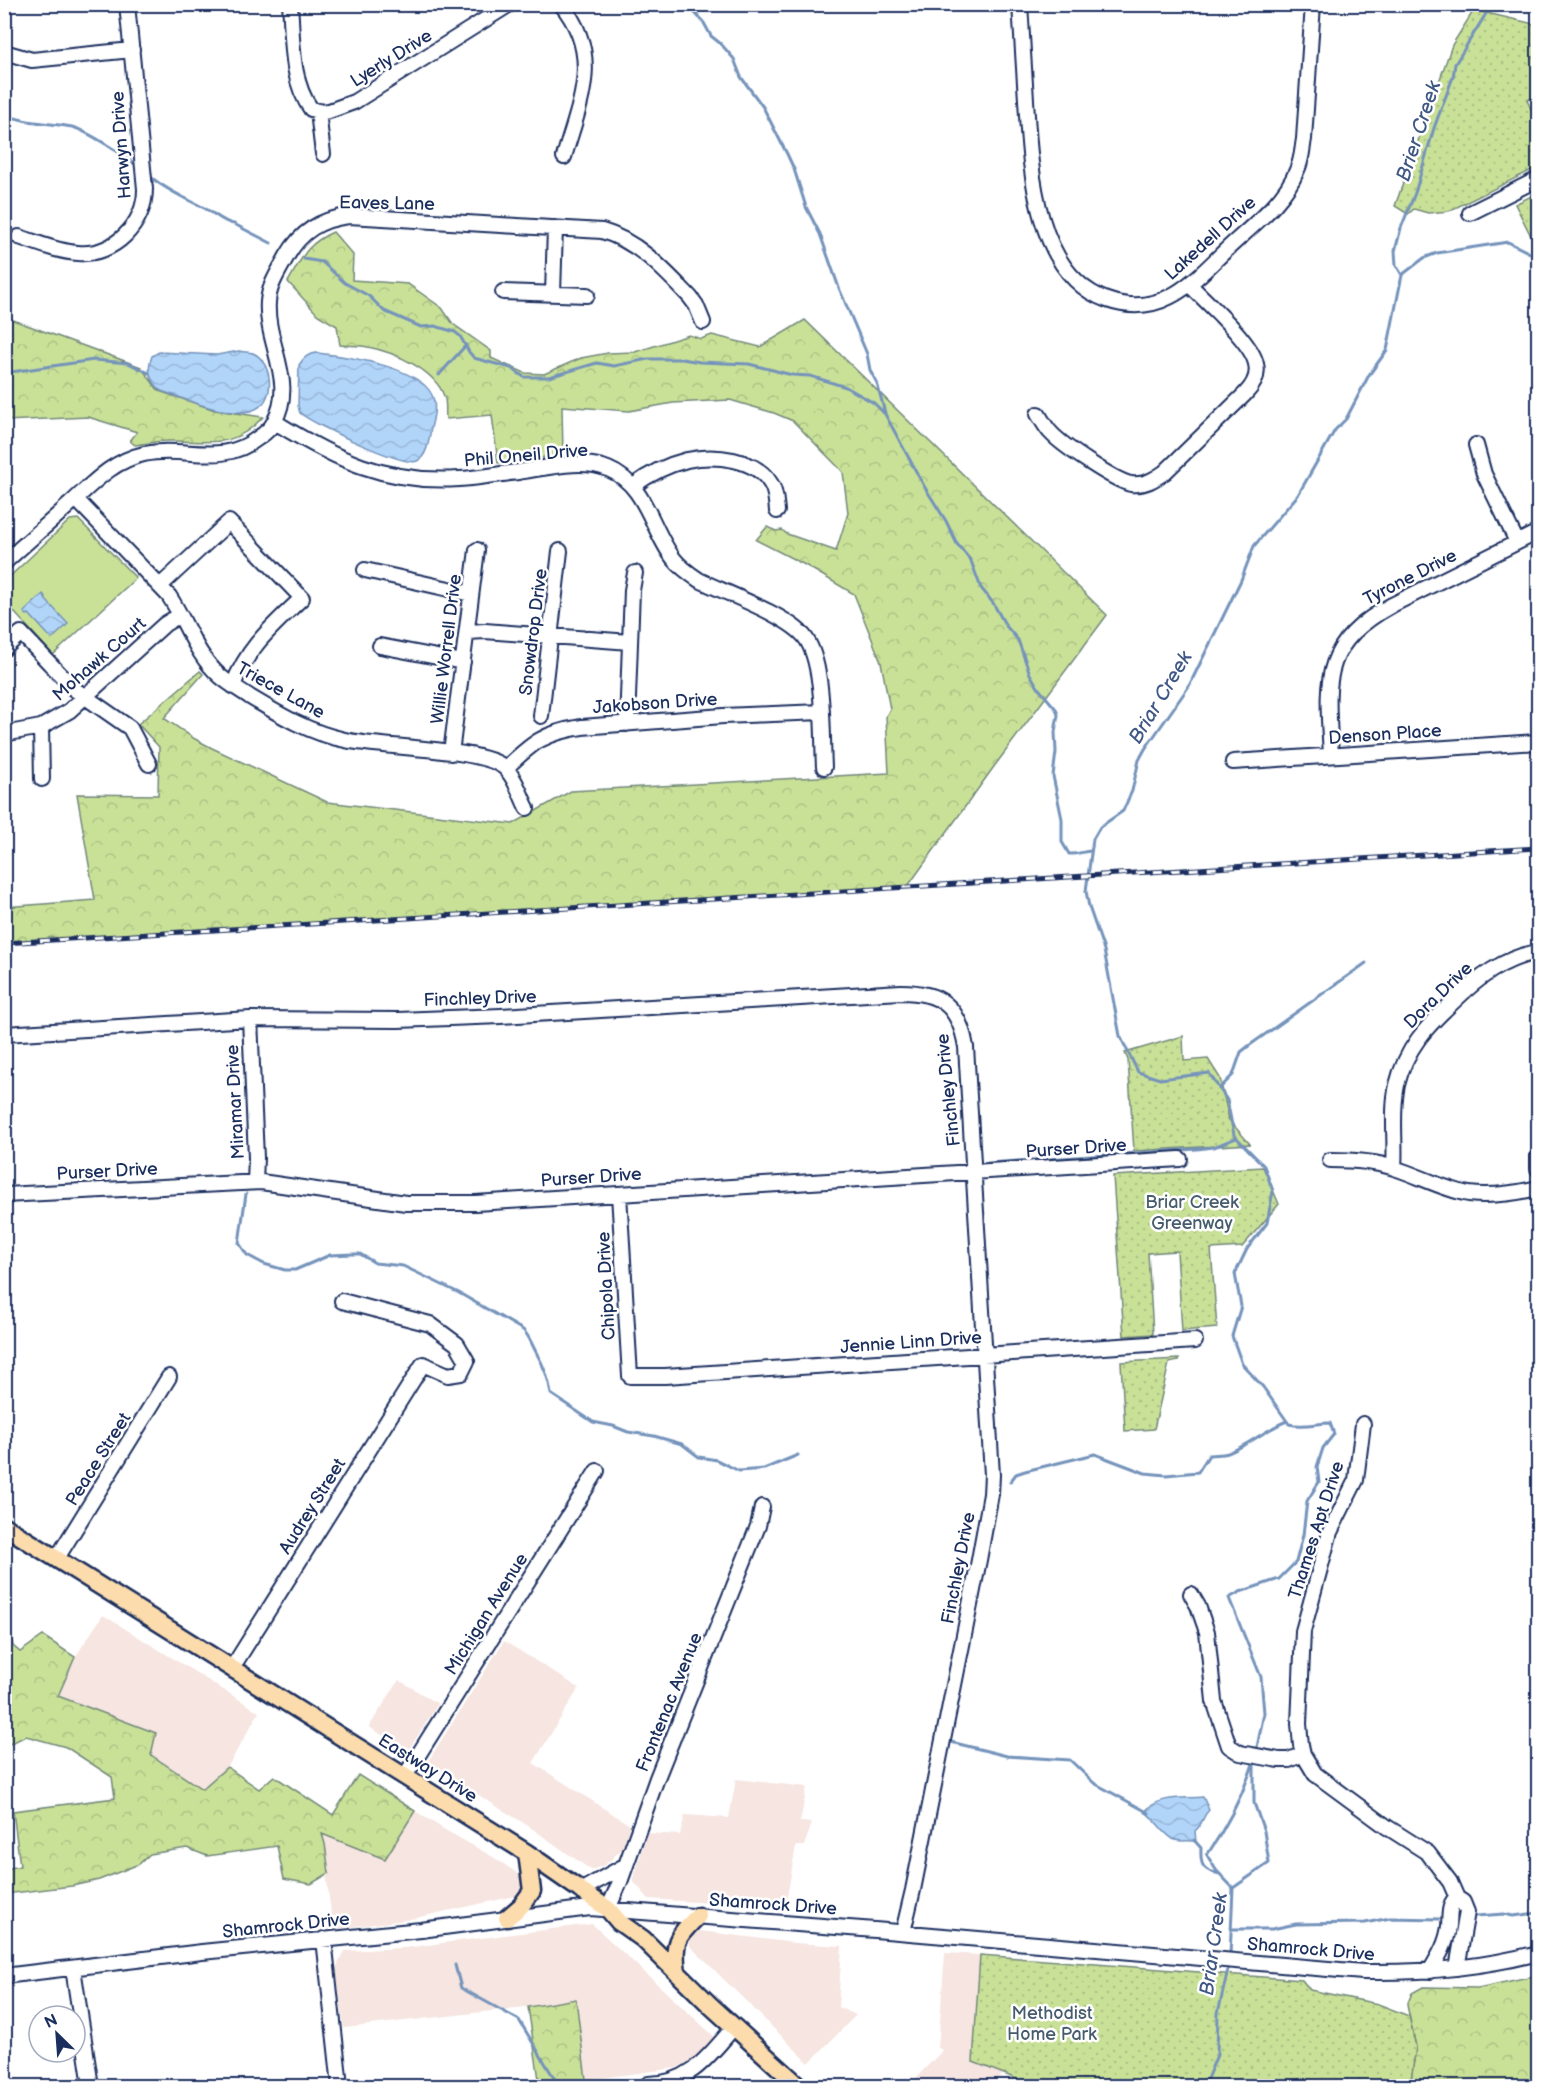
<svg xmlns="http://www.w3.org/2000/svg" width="1543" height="2091" font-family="'Balsamiq Sans',sans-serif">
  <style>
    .built { fill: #f6e5e0 }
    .forest { fill: url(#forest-crowns); stroke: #72887a; stroke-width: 1.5 }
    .park { fill: url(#park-dots); stroke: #72887a; stroke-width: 1.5 }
    .pitch { fill: #c9e197; stroke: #72887a; stroke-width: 1.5 }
    .water { fill: url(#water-waves); stroke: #7593bb; stroke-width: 1.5 }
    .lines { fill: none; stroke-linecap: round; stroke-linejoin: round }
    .stream { stroke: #7593bb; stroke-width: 3 }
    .minor-casing { stroke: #1b2f5e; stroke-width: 18 }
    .major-casing { stroke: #1b2f5e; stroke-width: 21 }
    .minor { stroke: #fff; stroke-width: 14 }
    .major { stroke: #fcdcac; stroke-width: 16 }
    .rail-casing { stroke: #1b2f5e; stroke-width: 5 }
    .rail { stroke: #fff; stroke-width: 3; stroke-dasharray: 9; stroke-linecap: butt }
    .labels { text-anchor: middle; stroke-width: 5; stroke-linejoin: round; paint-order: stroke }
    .street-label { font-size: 18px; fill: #1b2f5e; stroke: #fff }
    .park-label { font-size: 18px; fill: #465c6c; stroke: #fff }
    .water-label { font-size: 20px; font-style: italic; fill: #405885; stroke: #fff }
  </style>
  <defs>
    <pattern id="forest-crowns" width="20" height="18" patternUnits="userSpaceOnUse" patternTransform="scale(1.5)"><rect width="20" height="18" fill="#c9e197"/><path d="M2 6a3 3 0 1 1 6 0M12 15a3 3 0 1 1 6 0" fill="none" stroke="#acc185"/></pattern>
    <pattern id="park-dots" width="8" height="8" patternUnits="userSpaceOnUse" patternTransform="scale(1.5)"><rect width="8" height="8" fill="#c9e197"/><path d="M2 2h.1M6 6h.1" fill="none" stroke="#acc185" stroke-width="1.8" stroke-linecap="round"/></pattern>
    <pattern id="water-waves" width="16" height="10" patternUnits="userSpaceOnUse" patternTransform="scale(1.5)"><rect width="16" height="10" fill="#b1d5f9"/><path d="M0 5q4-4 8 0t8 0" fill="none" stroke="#98b7d8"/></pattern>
  </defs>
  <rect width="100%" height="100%" fill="#fff"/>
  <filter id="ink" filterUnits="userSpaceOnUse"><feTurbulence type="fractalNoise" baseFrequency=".0167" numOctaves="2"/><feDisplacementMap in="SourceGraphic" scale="12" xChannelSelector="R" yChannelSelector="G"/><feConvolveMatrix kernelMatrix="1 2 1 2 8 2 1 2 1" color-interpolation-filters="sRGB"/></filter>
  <g filter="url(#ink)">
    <path class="built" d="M 103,1615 L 259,1712 L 212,1794 L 33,1721 Z
      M 504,1641 L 579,1688 L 533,1763 L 630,1825 L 622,1849 L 605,1865 L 591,1870 L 530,1827 L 427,1763 Z
      M 399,1680 L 438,1704 L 408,1751 L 369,1727 Z
      M 736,1779 L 807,1787 L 800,1822 L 812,1823 L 804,1846 L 796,1846 L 785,1908 L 649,1899 L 633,1881 L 647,1833 L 680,1835 L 685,1815 L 729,1818 Z
      M 415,1811 L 445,1830 L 493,1857 L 523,1877 L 519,1895 L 406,1920 L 333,1929 L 321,1833 L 385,1859 Z
      M 592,1924 L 718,2040 L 700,2056 L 676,2068 L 586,2080 L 576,1999 L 551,2004 L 344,2028 L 336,1968 L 345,1951 L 404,1948 Z
      M 700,1931 L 794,1943 L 842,1946 L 838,2007 L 856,2015 L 809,2063 L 690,1946 L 690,1937 L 694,1932 Z
      M 945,1953 L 980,1955 L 973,2062 L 1003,2074 L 990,2086 L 908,2086 L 943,2050 L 938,2048 Z"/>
    <path class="forest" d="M 333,232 L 353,255 L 352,280 L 408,284 L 442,308 L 453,324 L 491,351 L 491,358 L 525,373 L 544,374 L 581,358 L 608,353 L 635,352 L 689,335 L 701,339 L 712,335 L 760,347 L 805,320 L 1107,615 L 993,768 L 908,886 L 5,942 L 5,907 L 95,900 L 77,794 L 158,795 L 159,747 L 138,724 L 200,671 L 203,674 L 164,718 L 195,739 L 212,748 L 327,802 L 513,824 L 571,791 L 889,773 L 886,716 L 890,709 L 881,662 L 854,594 L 805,565 L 756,540 L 767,527 L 776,531 L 782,530 L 787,534 L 836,551 L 848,513 L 843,472 L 793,421 L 774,413 L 730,400 L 673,403 L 629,411 L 562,406 L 563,455 L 498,463 L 492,415 L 446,419 C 445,412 447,403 444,396 C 435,370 394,352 368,347 C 360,345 349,346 340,345 L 337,326 L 318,315 L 288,282 C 302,258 306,244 333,232 Z
      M 5,317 L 141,367 L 159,391 L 215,410 L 263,417 C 232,451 208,440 167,441 C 157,441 145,444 135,445 L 130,441 L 137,432 L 88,417 L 5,421 Z
      M 4,1623 L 9,1627 L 13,1646 L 20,1652 L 43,1636 L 75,1657 L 58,1696 L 156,1733 L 151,1755 L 202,1789 L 227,1767 L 259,1789 L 274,1776 L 333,1815 L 358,1775 L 415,1811 L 385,1859 L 322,1834 L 325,1844 L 329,1873 L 311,1884 L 284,1879 L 277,1846 L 207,1856 L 187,1848 L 150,1854 L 139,1864 L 99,1880 L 72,1886 L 5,1894 L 5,1869 L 20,1866 L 13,1811 L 115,1798 L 112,1777 L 66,1747 L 26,1736 L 5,1746 Z
      M 1538,1975 L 1538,2086 L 1410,2086 L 1416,2047 L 1407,2005 L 1412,1993 L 1423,1987 L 1478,1988 Z
      M 576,1999 L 586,2080 L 540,2086 L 528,2007 Z"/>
    <path class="park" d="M 1474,10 L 1538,25 L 1538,96 L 1527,100 L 1538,125 L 1538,167 L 1449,211 L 1428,213 L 1414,209 L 1408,214 L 1395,206 L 1452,45 Z
      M 1538,193 L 1538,250 L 1515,204 Z
      M 1183,1036 L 1184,1061 L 1208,1059 L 1220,1078 L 1229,1120 L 1250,1144 L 1134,1151 L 1128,1060 L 1125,1053 Z
      M 1263,1167 L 1279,1204 L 1242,1247 L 1211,1249 L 1217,1328 L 1182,1331 L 1177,1251 L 1148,1253 L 1153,1334 L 1124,1336 L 1113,1176 Z
      M 1179,1359 L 1178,1361 L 1169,1363 L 1154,1429 L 1125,1431 L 1121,1362 Z
      M 980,1955 L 1302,1980 L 1310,1990 L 1378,2004 L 1409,2016 L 1416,2047 L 1410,2086 L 1035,2086 L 973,2062 Z"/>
    <path class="pitch" d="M 78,519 L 136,578 L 53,655 L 5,602 L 5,581 L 70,520 Z"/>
    <path class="water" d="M 239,351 C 243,352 249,352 253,353 C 272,361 279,404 250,411 C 225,417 186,399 161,391 C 150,380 146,371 152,356 L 159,352 L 217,355 Z
      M 317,353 C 345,356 428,367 434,401 C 436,410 433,420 431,428 C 429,438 428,456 417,461 C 404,467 312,424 300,413 L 298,406 L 299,365 C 304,357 308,354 317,353 Z
      M 43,594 L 46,598 L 45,599 L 68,624 L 52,639 L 29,614 L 27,615 L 24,612 Z
      M 1203,1797 L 1209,1810 C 1202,1817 1203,1824 1195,1831 L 1196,1842 C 1189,1839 1180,1843 1173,1839 C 1161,1832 1156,1819 1145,1812 C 1157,1795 1184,1799 1203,1797 Z"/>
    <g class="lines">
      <path class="stream" d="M 687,4 L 704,23 L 711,36 L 721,44 L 734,59 L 741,77 L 763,107 L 787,154 L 794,169 L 806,207 L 820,234 L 839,288 L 867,354 L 870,370 L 877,383 L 885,413
        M 4,114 C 26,124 49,122 72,127 C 87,131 124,155 136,165
        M 152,178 C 168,191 187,199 206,209 C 215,214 224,223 234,224 L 271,243
        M 304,259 L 322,262 L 345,283 L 369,296 L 384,311 L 421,327 L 435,326 L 455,332 L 460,336 L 469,352 L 474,358 L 511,368 L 524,377 L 549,377 L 597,363 L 614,366 L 648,359 L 682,359 L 700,362 L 749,364 L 792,375 L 810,376 L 846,387 L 874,403 L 885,414 L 924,486 L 946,521 L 957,544 L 971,561 L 981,588 L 993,603 L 1006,626 L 1018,640 L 1030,674 L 1039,689 L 1056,709 L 1058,715 L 1055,732 L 1056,752 L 1053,776 L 1062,819 L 1062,842 L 1069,854 C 1077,855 1083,851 1091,851
        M 1402,275 L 1396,265 L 1395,251 L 1401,228 L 1415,193 L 1434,128 L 1453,77 L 1455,64 L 1492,4
        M 1402,275 L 1424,258 L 1437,253 L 1508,242 L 1538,257
        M 4,373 L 94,360 L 128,363 L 149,373
        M 439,375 L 466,345
        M 1219,1089 L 1233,1075 L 1241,1052 L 1250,1045 L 1366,963
        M 988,1163 L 1197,1149 L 1214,1147 L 1236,1138
        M 246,1194 L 239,1243 L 247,1255 L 264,1264 L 285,1270 L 295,1270 L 330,1255 L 353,1254 L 360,1254 L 375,1263 L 403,1266 L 459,1293 L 523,1330 C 530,1337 531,1343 536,1352 C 544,1366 549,1378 551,1394 L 593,1422 L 613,1426 L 628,1432 L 654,1436 L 682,1444 L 699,1457 L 717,1460 L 739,1471 L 764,1469 L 798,1455
        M 1010,1482 L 1016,1474 L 1025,1471 L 1095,1454 L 1145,1473 L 1166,1475 L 1198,1472 L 1209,1455 C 1215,1454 1222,1455 1228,1453 C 1249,1445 1266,1429 1287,1421
        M 951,1742 L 1007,1756 L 1070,1760 L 1094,1783 L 1149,1813
        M 1256,1752 L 1264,1713 L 1261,1677 L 1229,1598 L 1240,1592 L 1279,1579 L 1296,1562 L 1303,1535 L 1307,1501 L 1319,1482 L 1317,1467 L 1323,1448 L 1334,1434 L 1330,1423 C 1316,1423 1303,1428 1289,1424 L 1263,1387 L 1242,1364 L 1232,1336 L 1241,1306 L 1235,1274 L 1247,1249 L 1267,1223 L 1273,1191 L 1264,1166 L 1234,1135 L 1227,1100 L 1209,1073 L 1160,1079 L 1138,1072 L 1120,1036 L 1104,950 L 1089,907 L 1086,891 L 1093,839 L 1100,827 L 1123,811 L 1132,791 L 1139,760 L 1145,749 L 1189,686 L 1241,580 L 1254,546 L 1298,495 L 1335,430 L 1346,419 L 1369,375 L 1387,350 L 1402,275
        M 1194,1840 L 1201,1848 C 1200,1866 1203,1871 1220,1874
        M 1233,1888 L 1269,1863 L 1264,1831 L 1254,1803 L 1254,1761
        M 1233,1888 L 1216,1870 L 1207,1855 C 1227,1826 1242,1797 1253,1764
        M 1476,1916 L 1504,1914 L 1513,1916 L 1538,1913
        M 1231,1929 L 1272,1929 L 1296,1924 L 1365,1923 L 1390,1918 L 1439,1919
        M 1230,1955 L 1233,1888
        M 455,1965 L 461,1988 L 519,2020 L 559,2086
        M 1204,2086 L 1217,2055 L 1218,2013 L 1229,1965"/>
      <defs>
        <path id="minor" d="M 290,4 C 293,37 290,81 311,109 L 322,112 L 329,111 L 354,102 L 510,4
          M 561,4 C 603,55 580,102 564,157
          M 1020,4 C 1022,36 1024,68 1026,100 C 1030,164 1034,274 1107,300 C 1160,319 1191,284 1225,251 C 1250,227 1284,203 1297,170 C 1302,160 1302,150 1304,139 L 1313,4
          M 4,52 L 32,60 L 132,50
          M 318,112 L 323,154
          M 1470,213 L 1538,179
          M 19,237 C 38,243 58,252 78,253 C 114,256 145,224 145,189 L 127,4
          M 503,292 L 587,295
          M 553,294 L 555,228
          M 1038,414 C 1042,420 1046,428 1051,433 C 1063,446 1115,481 1131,484 C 1144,486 1155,479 1165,472 L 1245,394 C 1253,386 1259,376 1256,364 C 1252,342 1207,303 1190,285
          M 275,422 C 335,459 386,484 459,479 C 479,478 498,474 518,472 C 546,468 582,458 608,469 C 647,485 651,530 674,559 C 681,568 690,574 699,580 C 726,593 786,615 804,636 C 825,661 822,734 824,767
          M 1476,445 L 1484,474 L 1517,542
          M 633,486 C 649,474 667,465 687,460 C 714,454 756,458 771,484 C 776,492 776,502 777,511
          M 76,499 L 169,596 C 187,623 195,654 220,676 C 229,684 240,690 250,697 C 280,715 310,733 345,740 C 380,748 484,748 505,768 C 515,777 521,796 527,808
          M 4,563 C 26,543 48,524 69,505 C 92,484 112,461 144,454 C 184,445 221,467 258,438 C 264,434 271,429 274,422 C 297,382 265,343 268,302 C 269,285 279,271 287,256 C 301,231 321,219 349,216 L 602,231 C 638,241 665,271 690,297 L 696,305 L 703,322
          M 365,570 L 471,594
          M 160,586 L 229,522 L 302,598 C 273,626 247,647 233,686
          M 468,632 L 485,631 L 630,642
          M 380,646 L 463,662
          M 4,649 L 21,633 L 74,689 L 130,728 L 149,764
          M 541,716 L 560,551
          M 627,724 L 632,590 L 635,573
          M 41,727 L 42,779
          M 4,734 L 41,727 L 69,711 L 165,624 L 180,615
          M 451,753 L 477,550
          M 1331,755 C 1327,682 1319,645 1392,605 L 1538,532
          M 1233,762 L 1538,742
          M 506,768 C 533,742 544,733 582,727 L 723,716 L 821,712
          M 250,1019 L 256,1158 L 255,1182
          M 4,1034 L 250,1019 L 398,1020 L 501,1016 L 901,992 C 941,992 959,1006 966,1047 L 992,1475 L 991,1494 L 979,1560 L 913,1890 L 903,1932
          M 1538,1156 L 1538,1169
          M 1330,1160 C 1351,1160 1374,1161 1394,1168 C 1420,1176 1442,1189 1469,1194 C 1492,1197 1516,1193 1538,1188
          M 1394,1168 C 1396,1140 1391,1112 1397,1085 C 1406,1048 1426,1027 1453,1002 C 1478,978 1503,958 1538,952
          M 619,1194 L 630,1376 L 665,1376 L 1195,1341
          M 4,1195 L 261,1182 L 406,1203 L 475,1203 L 1180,1159
          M 1363,1424 L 1356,1480 L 1330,1532 L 1303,1631 L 1299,1724 L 1301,1745 L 1303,1754 L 1315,1774 L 1387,1827 L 1428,1853 L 1450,1882 L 1457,1898 L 1463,1902 L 1467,1912 L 1457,1968
          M 57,1558 L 169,1377
          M 1191,1594 L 1198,1606 L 1207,1632 L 1214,1701 L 1229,1746 L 1240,1753 L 1279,1760 L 1289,1760 L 1303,1754
          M 232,1668 L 423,1364 L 448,1375 L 461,1373 L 467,1361 L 457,1344 L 430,1324 L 342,1301
          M 405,1776 L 597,1471
          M 580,1891 L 626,1865
          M 608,1909 L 620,1882 L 657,1778 L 758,1526 L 762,1507
          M 324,1939 L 340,2086
          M 73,1968 L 91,2086
          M 1430,1971 C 1439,1956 1447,1943 1449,1926 C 1450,1915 1448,1905 1457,1898
          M 4,1976 L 202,1952 L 421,1930 L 590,1908 L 875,1930 L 1363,1972 C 1423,1973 1481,1968 1538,1953
          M 648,2084 C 690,2084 709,2056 734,2027"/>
        <path id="major" d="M 4,1526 L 527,1853 L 608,1909 L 619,1922 L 643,1939 L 710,2005 L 799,2086
          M 507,1918 L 521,1906 L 532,1891 L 527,1853
          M 677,1973 C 673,1942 676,1937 698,1916"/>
      </defs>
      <use href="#minor" class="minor-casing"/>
      <use href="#major" class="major-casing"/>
      <use href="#minor" class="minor"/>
      <use href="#major" class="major"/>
      <defs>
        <path id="rail" d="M 4,943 L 1538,848"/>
      </defs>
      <use href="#rail" class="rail-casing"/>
      <use href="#rail" class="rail"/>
    </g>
  </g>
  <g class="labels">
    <g class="street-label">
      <text transform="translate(391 58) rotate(-32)" y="6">Lyerly Drive</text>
      <text transform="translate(121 145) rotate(-94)" y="6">Harwyn Drive</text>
      <text transform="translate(387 203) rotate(1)" y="6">Eaves Lane</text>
      <text transform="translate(1210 238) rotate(-42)" y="6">Lakedell Drive</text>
      <text transform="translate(526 455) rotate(-5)" y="6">Phil Oneil Drive</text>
      <text transform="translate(1410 577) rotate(-27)" y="6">Tyrone Drive</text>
      <text transform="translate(533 632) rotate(-83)" y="6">Snowdrop Drive</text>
      <text transform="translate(446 649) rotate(-83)" y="6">Willie Worrell Drive</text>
      <text transform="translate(99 659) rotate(-41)" y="6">Mohawk Court</text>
      <text transform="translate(281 690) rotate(29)" y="6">Triece Lane</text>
      <text transform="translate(655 703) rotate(-4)" y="6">Jakobson Drive</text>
      <text transform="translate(1385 734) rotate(-4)" y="6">Denson Place</text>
      <text transform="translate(1438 995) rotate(-44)" y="6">Dora Drive</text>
      <text transform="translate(480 998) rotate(-2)" y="6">Finchley Drive</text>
      <text transform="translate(948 1090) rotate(-96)" y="6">Finchley Drive</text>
      <text transform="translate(235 1102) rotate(-93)" y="6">Miramar Drive</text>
      <text transform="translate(1076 1148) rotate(-4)" y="6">Purser Drive</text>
      <text transform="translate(107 1171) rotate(-3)" y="6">Purser Drive</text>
      <text transform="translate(591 1177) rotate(-4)" y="6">Purser Drive</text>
      <text transform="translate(606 1286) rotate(-93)" y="6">Chipola Drive</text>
      <text transform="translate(911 1342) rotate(-4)" y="6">Jennie Linn Drive</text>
      <text transform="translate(98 1459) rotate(-58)" y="6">Peace Street</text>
      <text transform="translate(312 1506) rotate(-58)" y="6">Audrey Street</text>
      <text transform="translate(1316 1530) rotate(-72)" y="6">Thames Apt Drive</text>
      <text transform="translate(958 1568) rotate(-79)" y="6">Finchley Drive</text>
      <text transform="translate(486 1614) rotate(-58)" y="6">Michigan Avenue</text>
      <text transform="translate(669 1702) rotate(-68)" y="6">Frontenac Avenue</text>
      <text transform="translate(428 1768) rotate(32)" y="6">Eastway Drive</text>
      <text transform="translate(773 1904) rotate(4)" y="6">Shamrock Drive</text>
      <text transform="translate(286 1925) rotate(-6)" y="6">Shamrock Drive</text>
      <text transform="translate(1311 1949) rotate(5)" y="6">Shamrock Drive</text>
    </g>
    <g class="park-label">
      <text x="1192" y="1208">Briar Creek<tspan x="1192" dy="21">Greenway</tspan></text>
      <text x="1052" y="2019">Methodist<tspan x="1052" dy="21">Home Park</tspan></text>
    </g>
    <g class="water-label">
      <text transform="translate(1418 131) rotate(-72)" y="7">Brier Creek</text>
      <text transform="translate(1160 697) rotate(-59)" y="7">Briar Creek</text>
      <text transform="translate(1213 1944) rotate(-82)" y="7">Briar Creek</text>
    </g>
  </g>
  <rect width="1543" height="2091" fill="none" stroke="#fff" stroke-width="24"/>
  <rect x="12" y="12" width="1519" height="2067" fill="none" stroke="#1b2f5e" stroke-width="2" filter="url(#ink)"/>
  <g transform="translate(57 2034) rotate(335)"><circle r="28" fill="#ffffff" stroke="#a4acbf" stroke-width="1.5"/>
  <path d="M0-4.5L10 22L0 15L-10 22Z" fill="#1b2f5e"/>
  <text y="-9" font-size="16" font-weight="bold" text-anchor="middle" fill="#1b2f5e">N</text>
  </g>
</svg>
